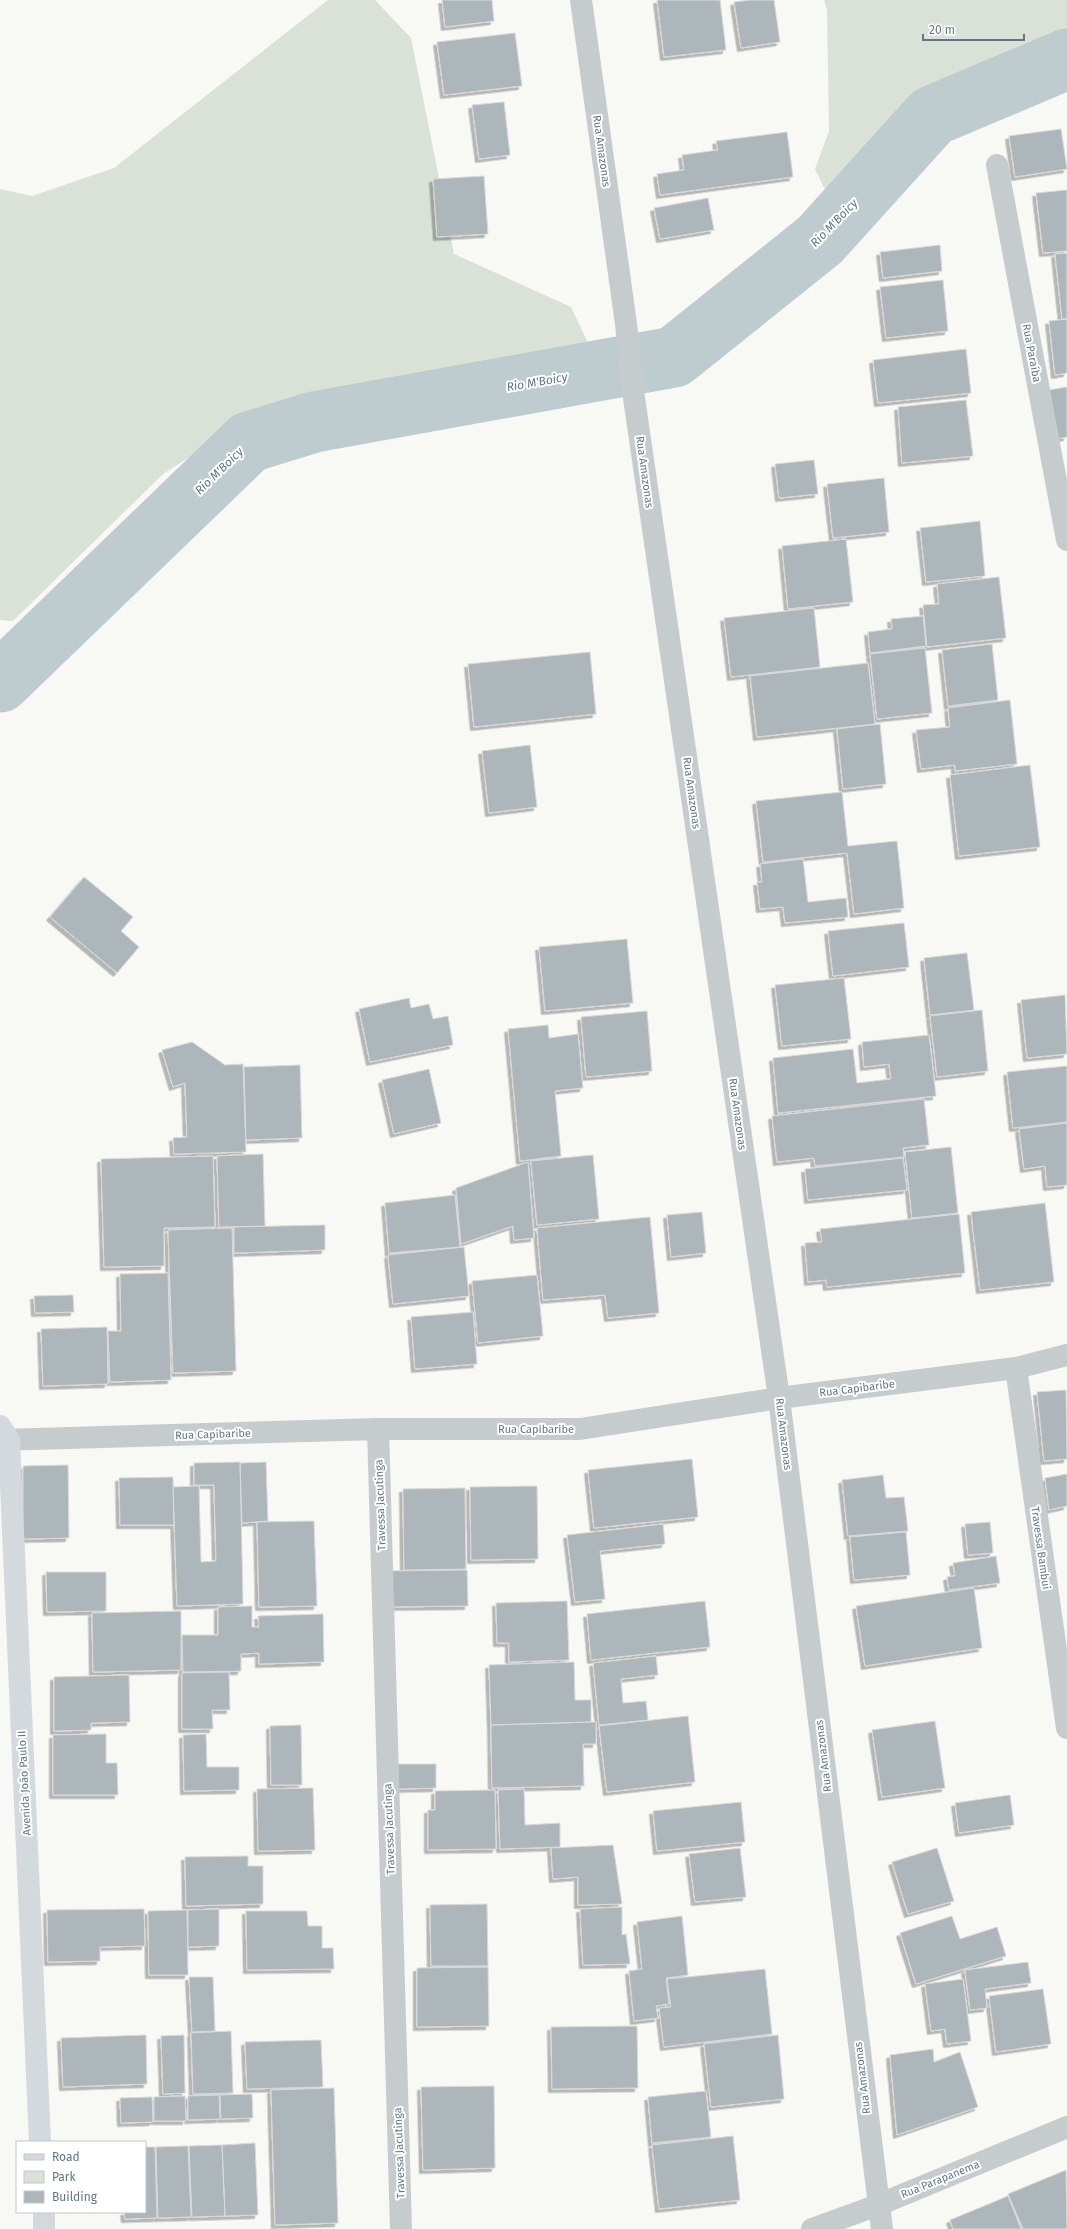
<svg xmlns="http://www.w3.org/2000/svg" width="1067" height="2229" font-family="'Fira Sans',sans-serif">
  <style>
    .green { fill: #dae1d6 }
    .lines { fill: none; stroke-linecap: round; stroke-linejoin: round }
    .river { stroke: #becbcf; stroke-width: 61 }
    .building { fill: #acb6bb; stroke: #dadad8; filter: url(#shadow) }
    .street { stroke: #c6cbcd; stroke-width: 22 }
    .secondary { stroke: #d3d9dc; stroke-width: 22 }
    .labels { text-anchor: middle; stroke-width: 4; stroke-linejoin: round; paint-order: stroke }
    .street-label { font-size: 11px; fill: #627682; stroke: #fff }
    .water-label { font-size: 12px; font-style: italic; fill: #5d767c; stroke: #fff }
  </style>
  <defs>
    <filter id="shadow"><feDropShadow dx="-3.5" dy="3.5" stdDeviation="0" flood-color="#0004"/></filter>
  </defs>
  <rect width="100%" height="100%" fill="#f8f8f5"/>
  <path class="green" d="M 328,0 L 375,0 L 411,38 L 454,254 L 571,307 L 589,345 L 515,375 L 392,378 L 268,407 L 163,474 L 13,621 L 0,620 L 0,189 L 32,196 L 114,168 Z
    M 824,0 L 1067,0 L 1067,75 L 1032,80 L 962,118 L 908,181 L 832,204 L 815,169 L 829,131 L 827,10 Z"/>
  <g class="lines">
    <path class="river" d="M 0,682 L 249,442 L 314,422 L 674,357 L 820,240 L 932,116 L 1067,59"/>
  </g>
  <path class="building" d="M 442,0 L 492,0 L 494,21 L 445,27 Z
    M 657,0 L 720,0 L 726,50 L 664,57 Z
    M 750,0 L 774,0 L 780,42 L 741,48 L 734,2 Z
    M 515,33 L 522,86 L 444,95 L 437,42 Z
    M 504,102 L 510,155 L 479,159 L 472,105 Z
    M 1061,129 L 1067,169 L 1015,177 L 1009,136 Z
    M 787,132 L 793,177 L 660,195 L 657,174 L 684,170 L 682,155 L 718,150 L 716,141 Z
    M 484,176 L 488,234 L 437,237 L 433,179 Z
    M 1067,190 L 1067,251 L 1043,253 L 1036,193 Z
    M 708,198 L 714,230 L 660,239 L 654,208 Z
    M 940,245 L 942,271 L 883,278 L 880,252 Z
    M 1067,253 L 1067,318 L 1062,319 L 1055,254 Z
    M 943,280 L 948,331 L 886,338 L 880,287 Z
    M 1067,319 L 1067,373 L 1055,375 L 1049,321 Z
    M 966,349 L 971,393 L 878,403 L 873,360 Z
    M 1067,387 L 1067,437 L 1057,439 L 1049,390 Z
    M 966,400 L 973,456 L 902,463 L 898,407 Z
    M 814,460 L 818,494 L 779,498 L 775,464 Z
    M 884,478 L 889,532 L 833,538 L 827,484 Z
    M 980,521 L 985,576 L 926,582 L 920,528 Z
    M 846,539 L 853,602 L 788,609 L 782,546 Z
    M 999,577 L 1006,638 L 927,647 L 923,605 L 939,604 L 937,584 Z
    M 814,608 L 820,667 L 731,677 L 724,618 Z
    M 923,616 L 926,646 L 870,653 L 868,632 L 892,629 L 891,619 Z
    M 992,644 L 998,700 L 948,706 L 942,650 Z
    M 925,648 L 932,713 L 877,719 L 870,654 Z
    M 590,652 L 596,714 L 474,727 L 468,664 Z
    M 868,663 L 875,724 L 757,737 L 750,676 Z
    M 1010,700 L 1017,764 L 955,771 L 955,765 L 921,769 L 916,730 L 950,727 L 948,708 Z
    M 880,724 L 886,784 L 843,789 L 837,729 Z
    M 530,745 L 537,807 L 489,813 L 482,751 Z
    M 1030,765 L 1040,847 L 959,856 L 950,775 Z
    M 842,792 L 848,846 L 897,841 L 904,908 L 854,914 L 847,853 L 763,862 L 756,801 Z
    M 803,859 L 808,902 L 846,898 L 848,917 L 785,923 L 783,907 L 760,909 L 757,882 L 762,882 L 760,864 Z
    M 84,877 L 133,917 L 121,931 L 139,947 L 117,973 L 50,917 Z
    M 904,923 L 909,967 L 833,976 L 828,931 Z
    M 627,939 L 633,1003 L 545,1011 L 539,947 Z
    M 967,953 L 974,1010 L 930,1015 L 924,958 Z
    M 844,978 L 851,1039 L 782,1046 L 775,985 Z
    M 1065,995 L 1067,1054 L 1027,1058 L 1021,1000 Z
    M 409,998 L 411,1008 L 429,1004 L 433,1019 L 448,1016 L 453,1045 L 370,1062 L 359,1009 Z
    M 982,1010 L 988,1071 L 937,1077 L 930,1016 Z
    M 647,1011 L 652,1071 L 586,1077 L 581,1017 Z
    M 548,1025 L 549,1038 L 578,1034 L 583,1088 L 555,1091 L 561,1156 L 520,1161 L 508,1029 Z
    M 929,1035 L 936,1096 L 778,1113 L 773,1058 L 853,1049 L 857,1083 L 891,1079 L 889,1064 L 864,1067 L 862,1042 Z
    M 192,1042 L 225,1065 L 243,1064 L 246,1152 L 174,1154 L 173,1138 L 187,1137 L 185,1083 L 173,1087 L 162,1050 Z
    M 300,1065 L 302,1138 L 246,1140 L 244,1067 Z
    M 1067,1066 L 1067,1122 L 1013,1128 L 1007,1072 Z
    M 429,1069 L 441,1123 L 394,1134 L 382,1080 Z
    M 924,1099 L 929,1145 L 903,1148 L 904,1157 L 815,1166 L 814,1158 L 777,1162 L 772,1116 Z
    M 1067,1123 L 1067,1185 L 1047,1187 L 1045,1166 L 1024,1169 L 1019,1129 Z
    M 951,1147 L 958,1213 L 912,1218 L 905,1152 Z
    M 263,1154 L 265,1226 L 219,1227 L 217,1156 Z
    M 593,1155 L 599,1219 L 537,1225 L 531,1161 Z
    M 213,1156 L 215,1227 L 164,1228 L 164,1266 L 104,1267 L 101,1159 Z
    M 903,1158 L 907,1190 L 808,1200 L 805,1169 Z
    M 528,1162 L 534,1238 L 514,1240 L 513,1226 L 461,1244 L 456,1188 Z
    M 455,1195 L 460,1247 L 389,1253 L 385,1203 Z
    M 1045,1203 L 1054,1282 L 980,1290 L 971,1212 Z
    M 702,1212 L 706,1253 L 671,1257 L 667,1215 Z
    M 959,1214 L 965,1273 L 827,1287 L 826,1280 L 808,1282 L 805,1243 L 822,1242 L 820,1229 Z
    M 650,1217 L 659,1313 L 608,1318 L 605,1295 L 543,1300 L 537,1228 Z
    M 325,1225 L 325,1250 L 234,1253 L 234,1227 Z
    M 232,1228 L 236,1371 L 173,1373 L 168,1230 Z
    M 464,1247 L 469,1296 L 393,1304 L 388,1255 Z
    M 168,1273 L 171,1380 L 110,1382 L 108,1331 L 121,1331 L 120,1274 Z
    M 537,1275 L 543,1336 L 478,1343 L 472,1281 Z
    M 73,1295 L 74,1312 L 35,1313 L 34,1296 Z
    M 473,1312 L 477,1364 L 415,1369 L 411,1317 Z
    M 107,1327 L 108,1384 L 43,1386 L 41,1329 Z
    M 1066,1390 L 1067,1459 L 1044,1461 L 1037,1392 Z
    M 692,1459 L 698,1517 L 594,1528 L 588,1470 Z
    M 240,1462 L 243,1604 L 177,1606 L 173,1487 L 199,1486 L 201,1562 L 216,1561 L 214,1485 L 194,1485 L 194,1463 Z
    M 266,1462 L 268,1521 L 242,1523 L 240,1463 Z
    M 68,1465 L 69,1538 L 23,1539 L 23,1466 Z
    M 1067,1474 L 1067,1506 L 1049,1510 L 1045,1478 Z
    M 883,1475 L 886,1498 L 904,1497 L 908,1531 L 848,1536 L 842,1480 Z
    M 173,1477 L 174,1525 L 120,1525 L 119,1478 Z
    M 537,1486 L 538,1559 L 471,1560 L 470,1487 Z
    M 465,1488 L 466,1569 L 404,1570 L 403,1489 Z
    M 314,1521 L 317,1606 L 259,1607 L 257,1522 Z
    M 990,1522 L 993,1553 L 968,1555 L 965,1524 Z
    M 663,1524 L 665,1544 L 600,1551 L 605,1599 L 575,1602 L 567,1535 Z
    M 906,1532 L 910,1575 L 854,1580 L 850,1537 Z
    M 996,1556 L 1000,1583 L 949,1590 L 947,1577 L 955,1576 L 953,1563 Z
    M 467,1570 L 468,1606 L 383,1607 L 382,1571 Z
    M 46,1572 L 106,1572 L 106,1611 L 47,1612 Z
    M 974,1588 L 982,1648 L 865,1666 L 856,1606 Z
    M 567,1601 L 569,1660 L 509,1662 L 509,1643 L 497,1643 L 496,1603 Z
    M 705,1601 L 710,1647 L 591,1660 L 587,1614 Z
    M 252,1606 L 252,1627 L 259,1627 L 258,1616 L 323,1614 L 324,1662 L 259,1664 L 259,1653 L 241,1654 L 241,1671 L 183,1672 L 182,1635 L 218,1635 L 218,1607 Z
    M 181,1611 L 181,1670 L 93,1672 L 92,1613 Z
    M 656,1656 L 658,1675 L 621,1679 L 623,1703 L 646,1701 L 648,1720 L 599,1725 L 593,1663 Z
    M 574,1662 L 575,1700 L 591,1700 L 591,1722 L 491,1725 L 489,1665 Z
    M 229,1672 L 230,1710 L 212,1710 L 213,1729 L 182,1729 L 182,1673 Z
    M 129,1675 L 130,1722 L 91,1723 L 91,1730 L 54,1731 L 54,1677 Z
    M 688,1716 L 695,1782 L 607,1792 L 599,1726 Z
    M 935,1721 L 945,1788 L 882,1797 L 872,1730 Z
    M 596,1722 L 596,1744 L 583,1744 L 584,1786 L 492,1788 L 491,1725 Z
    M 301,1725 L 302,1785 L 271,1785 L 270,1726 Z
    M 106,1734 L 106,1763 L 117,1763 L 118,1795 L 53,1795 L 53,1735 Z
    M 206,1734 L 207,1767 L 239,1767 L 239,1790 L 184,1791 L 183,1735 Z
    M 398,1764 L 436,1764 L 436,1788 L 398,1789 Z
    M 313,1788 L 315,1850 L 258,1851 L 257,1789 Z
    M 524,1789 L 525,1825 L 560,1823 L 560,1847 L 500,1849 L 498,1790 Z
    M 495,1790 L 496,1849 L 428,1850 L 428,1810 L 435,1810 L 435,1791 Z
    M 1010,1795 L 1014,1825 L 959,1833 L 955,1803 Z
    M 741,1802 L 745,1842 L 657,1851 L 653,1811 Z
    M 613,1845 L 622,1904 L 578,1905 L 578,1877 L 553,1879 L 551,1848 Z
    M 740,1848 L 746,1897 L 695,1902 L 689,1854 Z
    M 937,1848 L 954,1901 L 908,1914 L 892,1862 Z
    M 248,1856 L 248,1866 L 263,1866 L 263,1904 L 186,1906 L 185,1857 Z
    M 487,1904 L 488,1966 L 431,1966 L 430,1905 Z
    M 622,1907 L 622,1935 L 626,1934 L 630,1964 L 583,1965 L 580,1909 Z
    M 144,1909 L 145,1946 L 100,1947 L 100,1961 L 48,1962 L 47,1910 Z
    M 219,1909 L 219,1946 L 188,1947 L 188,1910 Z
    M 187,1910 L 188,1975 L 149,1975 L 148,1911 Z
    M 246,1911 L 307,1911 L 308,1926 L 322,1926 L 322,1948 L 333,1948 L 334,1969 L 247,1970 Z
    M 682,1916 L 688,1975 L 666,1978 L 669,2004 L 656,2006 L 658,2018 L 634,2021 L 629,1971 L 642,1969 L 637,1922 Z
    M 952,1916 L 960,1939 L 997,1927 L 1006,1956 L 916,1984 L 900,1933 Z
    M 1028,1962 L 1031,1983 L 985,1989 L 987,2008 L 970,2010 L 965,1970 Z
    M 488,1967 L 489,2026 L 417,2027 L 417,1968 Z
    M 765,1969 L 772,2034 L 664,2047 L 659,2008 L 671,2007 L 667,1979 Z
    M 189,1977 L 213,1977 L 215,2031 L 192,2032 Z
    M 963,1979 L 971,2041 L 947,2044 L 945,2029 L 931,2031 L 925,1984 Z
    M 1043,1989 L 1051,2044 L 996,2052 L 989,1996 Z
    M 637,2026 L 638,2088 L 552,2089 L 551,2027 Z
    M 231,2031 L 233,2093 L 193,2094 L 191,2033 Z
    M 146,2035 L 147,2084 L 63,2087 L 61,2038 Z
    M 184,2035 L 185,2093 L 163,2094 L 161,2036 Z
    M 778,2035 L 784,2099 L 711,2107 L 704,2044 Z
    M 321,2040 L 323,2087 L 247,2089 L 245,2042 Z
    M 933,2049 L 934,2062 L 960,2052 L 978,2107 L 897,2135 L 890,2055 Z
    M 494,2086 L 495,2168 L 423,2170 L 421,2087 Z
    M 334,2088 L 338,2223 L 275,2225 L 271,2090 Z
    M 706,2091 L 711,2137 L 652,2143 L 648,2097 Z
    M 252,2094 L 253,2118 L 221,2119 L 220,2095 Z
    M 219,2095 L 220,2119 L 188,2120 L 188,2096 Z
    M 185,2096 L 186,2121 L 154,2121 L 154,2097 Z
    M 152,2097 L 153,2122 L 121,2123 L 120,2098 Z
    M 733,2136 L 740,2200 L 659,2209 L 652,2145 Z
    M 255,2143 L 258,2215 L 225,2216 L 222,2145 Z
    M 222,2145 L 225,2216 L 192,2217 L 189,2146 Z
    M 188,2146 L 191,2217 L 158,2218 L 156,2147 Z
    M 145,2147 L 155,2147 L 157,2218 L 125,2219 L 124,2212 L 145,2212 Z
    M 1066,2170 L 1067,2229 L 1023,2229 L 1008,2194 Z
    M 1008,2196 L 1021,2229 L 953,2229 L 950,2220 Z"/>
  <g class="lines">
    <path class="street" d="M 581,0 L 626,324 L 633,391 L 779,1398 L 882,2229
      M 997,165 L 1067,540
      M 1016,1368 L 1067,1728
      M 378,1429 L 401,2229
      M 0,1440 L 378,1429 L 580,1429 L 779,1398 L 1016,1368 L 1067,1355
      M 812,2229 L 878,2205 L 1067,2127"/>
    <path class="secondary" d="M 0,1426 L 9,1440 L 40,2142
      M 44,2212 L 44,2229"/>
  </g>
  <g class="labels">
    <g class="street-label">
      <text transform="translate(602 151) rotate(82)" y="4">Rua Amazonas</text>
      <text transform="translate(1032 353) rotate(79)" y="4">Rua Paraíba</text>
      <text transform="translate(645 472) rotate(82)" y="4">Rua Amazonas</text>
      <text transform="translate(692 793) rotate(82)" y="4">Rua Amazonas</text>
      <text transform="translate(738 1114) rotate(82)" y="4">Rua Amazonas</text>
      <text transform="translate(857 1388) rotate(-7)" y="4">Rua Capibaribe</text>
      <text x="536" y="1433">Rua Capibaribe</text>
      <text transform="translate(213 1434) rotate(-2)" y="4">Rua Capibaribe</text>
      <text transform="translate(784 1434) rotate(83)" y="4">Rua Amazonas</text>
      <text transform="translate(380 1505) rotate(-92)" y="4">Travessa Jacutinga</text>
      <text transform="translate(1041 1548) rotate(82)" y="4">Travessa Bambui</text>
      <text transform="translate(823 1756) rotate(-97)" y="4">Rua Amazonas</text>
      <text transform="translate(24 1783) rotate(-93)" y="4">Avenida João Paulo II</text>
      <text transform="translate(389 1829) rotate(-92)" y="4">Travessa Jacutinga</text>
      <text transform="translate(862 2078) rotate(-97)" y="4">Rua Amazonas</text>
      <text transform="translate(399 2153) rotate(-92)" y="4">Travessa Jacutinga</text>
      <text transform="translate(940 2179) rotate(-22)" y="4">Rua Parapanema</text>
    </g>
    <g class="water-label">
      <text transform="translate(834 223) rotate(-46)" y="4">Rio M'Boicy</text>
      <text transform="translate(537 382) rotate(-10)" y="4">Rio M'Boicy</text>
      <text transform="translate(219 471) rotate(-44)" y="4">Rio M'Boicy</text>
    </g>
  </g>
  <rect x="16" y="2141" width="130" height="72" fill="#ffffff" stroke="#c0c8cd"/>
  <rect x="24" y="2154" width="20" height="6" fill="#d3d9dc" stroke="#c0c8cd"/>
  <text x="52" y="2161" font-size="12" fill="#627682">Road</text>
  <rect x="24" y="2171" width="20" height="12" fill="#dae1d6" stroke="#c0c8cd"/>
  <text x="52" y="2181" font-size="12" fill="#627682">Park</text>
  <rect x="24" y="2191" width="20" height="12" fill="#acb6bb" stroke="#c0c8cd"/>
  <text x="52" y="2201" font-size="12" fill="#627682">Building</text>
  <path d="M923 34v6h101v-6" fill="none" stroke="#627682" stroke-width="2"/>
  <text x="929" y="34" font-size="12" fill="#627682" stroke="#ffffff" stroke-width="3" paint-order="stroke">20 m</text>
</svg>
